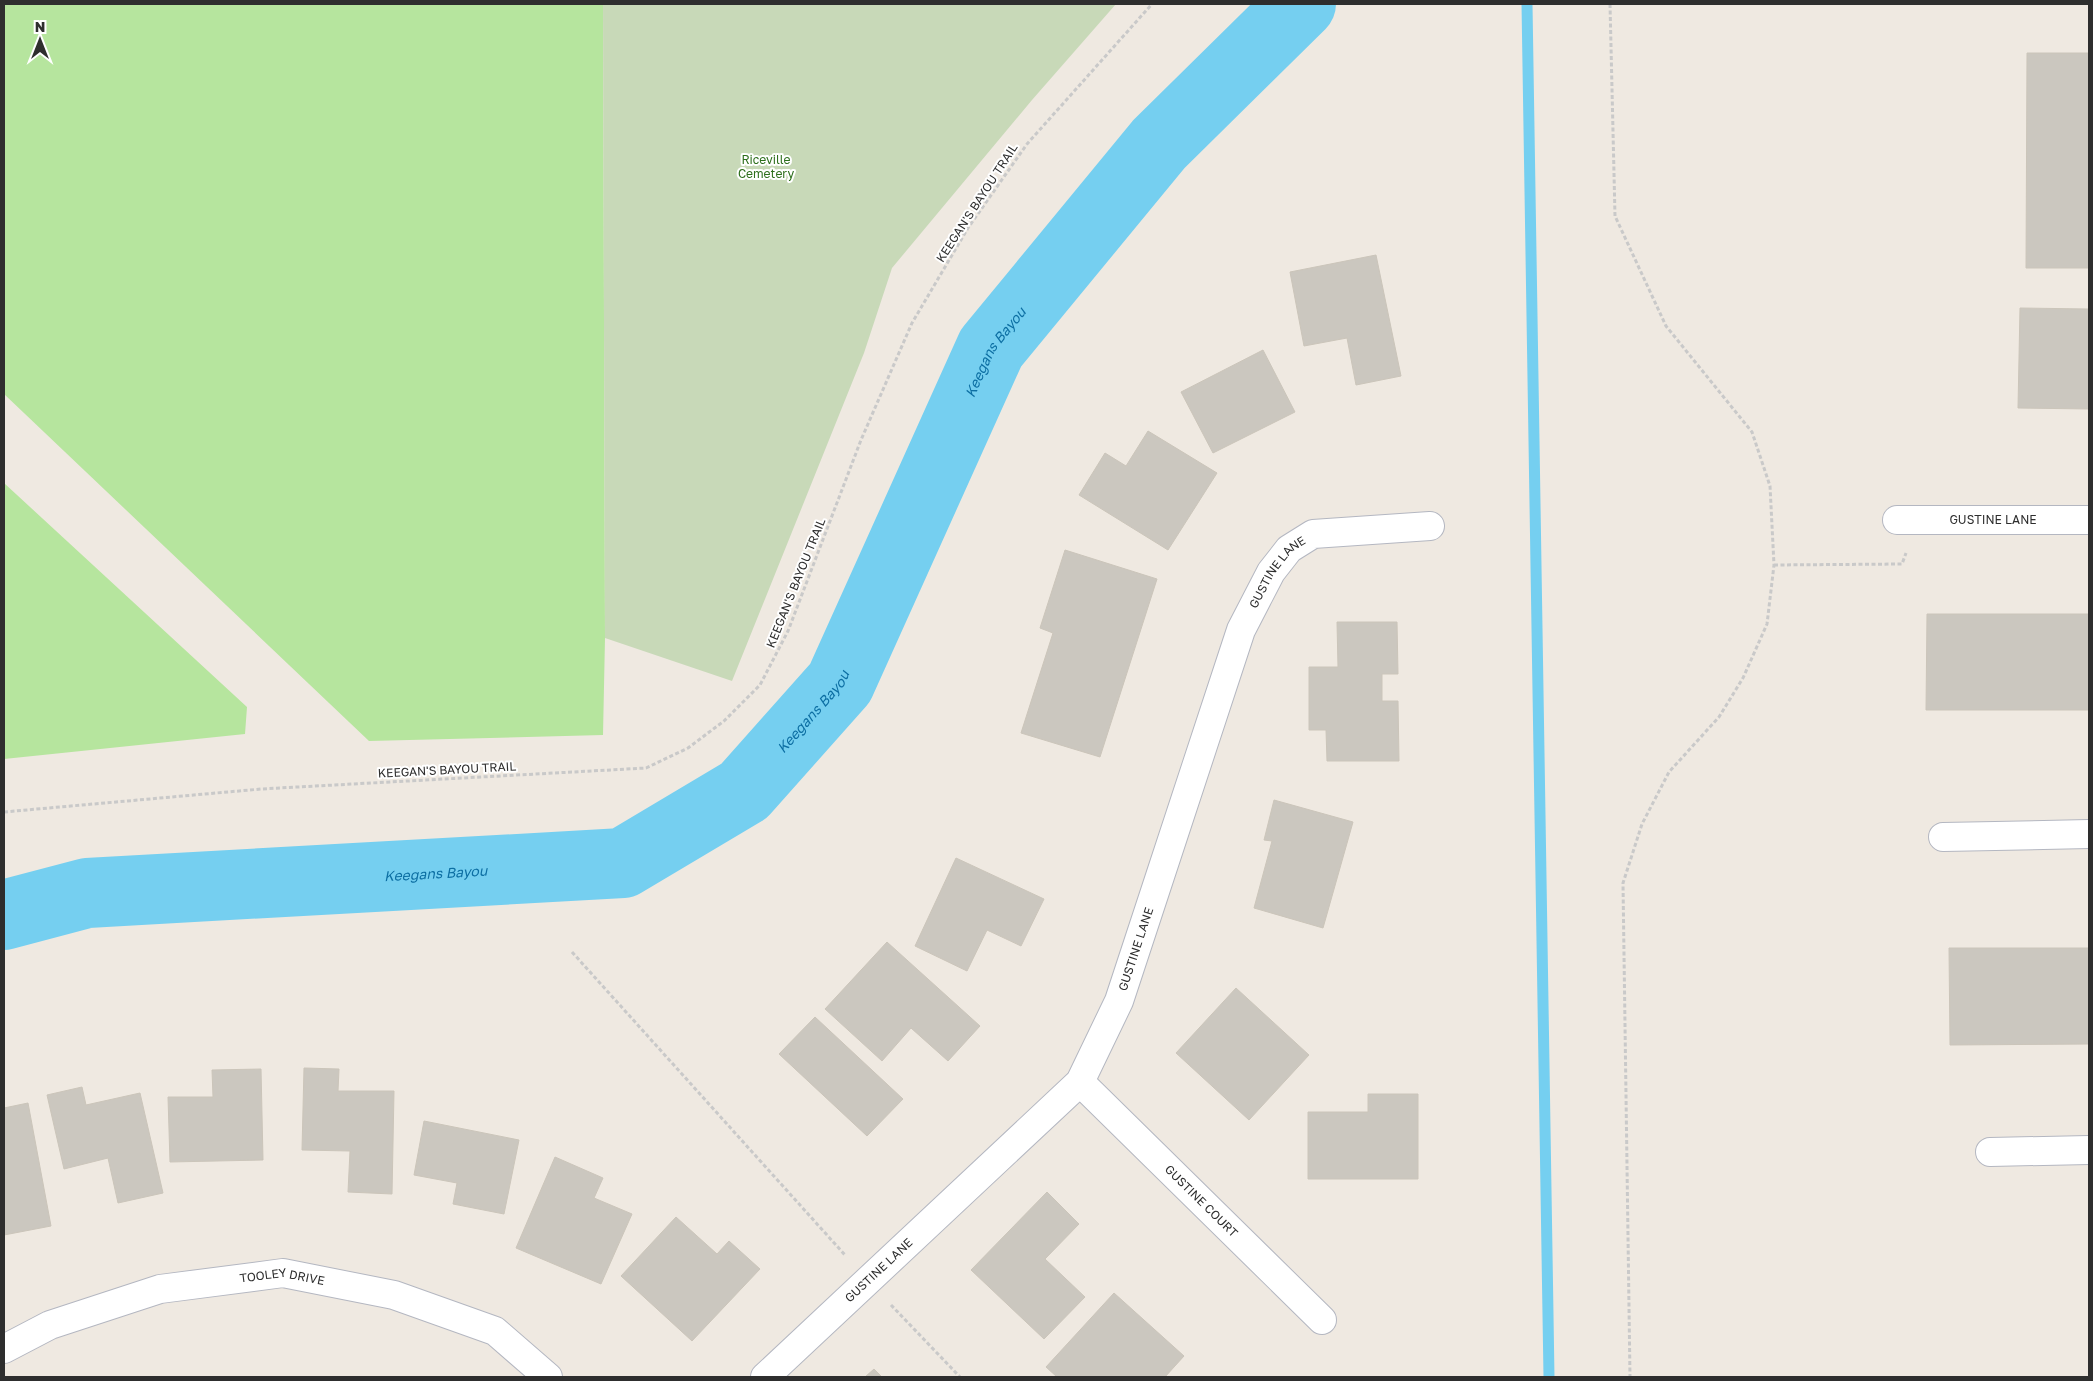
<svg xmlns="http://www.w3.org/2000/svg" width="2093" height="1381" font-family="'Golos Text',sans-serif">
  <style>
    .green { fill: #b6e59e }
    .cemetery { fill: #c8d9b8 }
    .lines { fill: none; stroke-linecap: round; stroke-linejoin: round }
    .stream { stroke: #75cff0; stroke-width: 11 }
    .river { stroke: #75cff0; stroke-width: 70 }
    .building { fill: #cbc7bf; stroke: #cbc5ba }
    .minor-casing { stroke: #b4b7c1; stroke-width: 30 }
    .path { stroke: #c9c9c9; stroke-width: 3; stroke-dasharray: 4 2.5; stroke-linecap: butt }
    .minor { stroke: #fff; stroke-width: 28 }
    .labels { text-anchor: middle; stroke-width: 4; stroke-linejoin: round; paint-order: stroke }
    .park-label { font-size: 12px; fill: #2c6e1b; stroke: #fff }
    .street-label { font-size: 12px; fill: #2e2e2e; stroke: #fff }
    .water-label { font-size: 14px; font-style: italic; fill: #0d6fa3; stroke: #fff }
  </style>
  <rect width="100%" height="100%" fill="#efe9e1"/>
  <path class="green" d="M 4,4 L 603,4 L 605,638 L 603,735 L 369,741 L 4,394 Z
    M 4,483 L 247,707 L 245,734 L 4,759 Z"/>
  <path class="cemetery" d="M 603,4 L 1116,4 L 1032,100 L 892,268 L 864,353 L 732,681 L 605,638 Z"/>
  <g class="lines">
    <path class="stream" d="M 1527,4 L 1549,1377"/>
    <path class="river" id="s1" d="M 4,915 L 87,893 L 623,863 L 744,791 L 840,683 L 991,348 L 1159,144 L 1301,4"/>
  </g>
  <path class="building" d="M 2027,53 L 2089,53 L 2089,268 L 2026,268 Z
    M 1376,255 L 1401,376 L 1356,385 L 1347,338 L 1304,346 L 1290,272 Z
    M 2020,308 L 2089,309 L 2089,409 L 2018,408 Z
    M 1263,350 L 1295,412 L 1213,453 L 1181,392 Z
    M 1148,431 L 1217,473 L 1168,550 L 1079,495 L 1105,453 L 1126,466 Z
    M 1065,550 L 1157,579 L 1100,757 L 1021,733 L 1053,633 L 1040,628 Z
    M 1927,614 L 2089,614 L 2089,710 L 1926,710 Z
    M 1337,622 L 1397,622 L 1398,674 L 1382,674 L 1382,701 L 1398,701 L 1399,761 L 1327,761 L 1326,730 L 1309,730 L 1309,667 L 1338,667 Z
    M 1274,800 L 1353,822 L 1323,928 L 1254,908 L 1272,841 L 1264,840 Z
    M 956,858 L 1044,899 L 1021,946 L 987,930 L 967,971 L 915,946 Z
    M 887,942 L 980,1026 L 948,1061 L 911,1028 L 882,1061 L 825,1009 Z
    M 1949,948 L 2089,948 L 2089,1044 L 1950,1045 Z
    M 1236,988 L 1309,1055 L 1249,1120 L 1176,1053 Z
    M 815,1017 L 903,1099 L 867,1136 L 779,1054 Z
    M 304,1068 L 339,1069 L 338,1091 L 394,1091 L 392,1194 L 348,1192 L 350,1151 L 302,1150 Z
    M 261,1069 L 263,1160 L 170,1162 L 168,1097 L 213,1097 L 212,1070 Z
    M 82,1087 L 86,1105 L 140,1093 L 163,1193 L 118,1203 L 108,1158 L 64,1169 L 47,1095 Z
    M 1368,1094 L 1418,1094 L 1418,1179 L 1308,1179 L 1308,1112 L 1368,1112 Z
    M 28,1103 L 51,1226 L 4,1235 L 4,1108 Z
    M 424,1121 L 519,1140 L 504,1214 L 453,1204 L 457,1183 L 414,1175 Z
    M 555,1157 L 603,1178 L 594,1198 L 632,1214 L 601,1284 L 516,1248 Z
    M 1047,1192 L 1079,1224 L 1045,1259 L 1085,1297 L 1044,1339 L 971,1270 Z
    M 676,1217 L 717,1254 L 729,1241 L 760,1269 L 692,1341 L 621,1276 Z
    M 1114,1293 L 1184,1356 L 1165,1377 L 1057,1377 L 1046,1367 Z
    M 874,1369 L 882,1377 L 865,1377 Z"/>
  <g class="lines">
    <defs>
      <g id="minor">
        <path id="s2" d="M 1897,520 L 2089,520"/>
        <path d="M 1943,837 L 2089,834"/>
        <path id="s3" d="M 1080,1082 L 1322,1320"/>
        <path d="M 1990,1152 L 2089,1150"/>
        <path id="s4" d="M 4,1349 L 50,1325 L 160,1289 L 283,1273 L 394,1295 L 495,1331 L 548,1377"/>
        <path id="s5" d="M 765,1377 L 1080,1082 L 1119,1001 L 1241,630 L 1271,572 L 1289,549 L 1313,534 L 1430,526"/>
      </g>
    </defs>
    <use href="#minor" class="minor-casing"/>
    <path class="path" d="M 1610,4 L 1615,216 L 1666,326 L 1752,432 L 1770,486 L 1774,565 L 1767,624 L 1743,678 L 1719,717 L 1669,772 L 1642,824 L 1623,883 L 1630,1377
      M 1774,565 L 1902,564 L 1906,553
      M 4,812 L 261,789 L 646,768 L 688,748 L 724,721 L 760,685 L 788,631 L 861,440 L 912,323 L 968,228 L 1027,144 L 1152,4
      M 572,952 L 845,1255
      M 891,1305 L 960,1377"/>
    <use href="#minor" class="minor"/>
  </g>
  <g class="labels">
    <g class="park-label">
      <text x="766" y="164">Riceville<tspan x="766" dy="14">Cemetery</tspan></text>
    </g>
    <g class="street-label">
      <text transform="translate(977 203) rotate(-57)" y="4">KEEGAN'S BAYOU TRAIL</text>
      <text dy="4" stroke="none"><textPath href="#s2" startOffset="96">GUSTINE LANE</textPath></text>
      <text dy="4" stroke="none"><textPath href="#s5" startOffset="981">GUSTINE LANE</textPath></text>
      <text transform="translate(796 583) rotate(-68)" y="4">KEEGAN'S BAYOU TRAIL</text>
      <text transform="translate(447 770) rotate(-3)" y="4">KEEGAN'S BAYOU TRAIL</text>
      <text dy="4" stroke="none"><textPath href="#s5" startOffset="576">GUSTINE LANE</textPath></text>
      <text dy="4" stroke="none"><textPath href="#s3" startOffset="170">GUSTINE COURT</textPath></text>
      <text dy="4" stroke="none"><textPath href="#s5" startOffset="156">GUSTINE LANE</textPath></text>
      <text dy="4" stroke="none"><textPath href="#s4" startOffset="291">TOOLEY DRIVE</textPath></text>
    </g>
    <g class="water-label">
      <text dy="5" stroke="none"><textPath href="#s1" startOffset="1274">Keegans Bayou</textPath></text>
      <text dy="5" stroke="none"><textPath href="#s1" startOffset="869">Keegans Bayou</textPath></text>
      <text dy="5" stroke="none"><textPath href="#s1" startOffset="435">Keegans Bayou</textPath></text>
    </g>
  </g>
  <rect width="2093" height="1381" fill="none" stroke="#2e2e2e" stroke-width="10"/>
  <g transform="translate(40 40)" stroke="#ffffff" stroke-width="4" paint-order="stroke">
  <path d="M0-4L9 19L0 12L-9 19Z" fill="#2e2e2e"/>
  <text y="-8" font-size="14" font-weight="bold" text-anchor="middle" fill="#2e2e2e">N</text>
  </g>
</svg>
